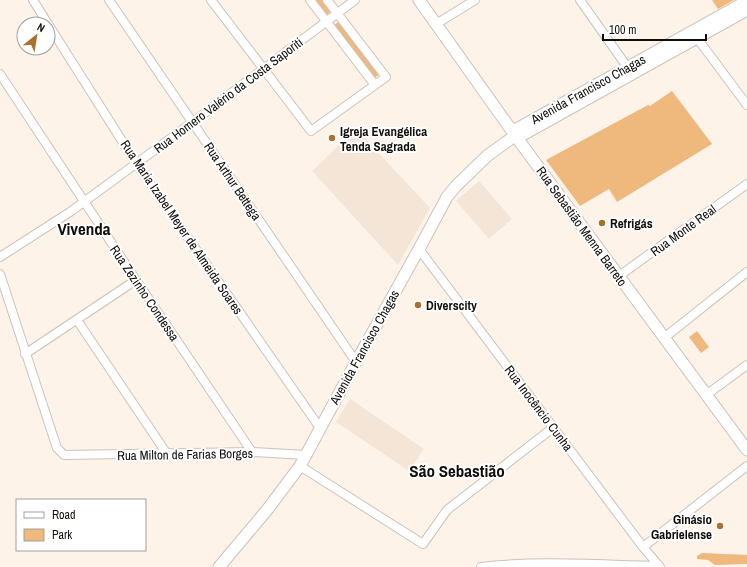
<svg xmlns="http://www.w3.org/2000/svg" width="747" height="567" font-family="'Archivo Narrow',sans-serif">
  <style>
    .built { fill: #f4e5d6 }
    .green { fill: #efb97e }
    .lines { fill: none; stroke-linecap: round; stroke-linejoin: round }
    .minor-casing { stroke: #ccc2b9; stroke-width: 10 }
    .major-casing { stroke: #ccc2b9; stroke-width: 13 }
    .minor { stroke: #fff; stroke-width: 8 }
    .major { stroke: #fff; stroke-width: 11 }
    .poi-dot { fill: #a8712d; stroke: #fff; stroke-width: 1.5 }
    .labels { text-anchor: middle; stroke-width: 4; stroke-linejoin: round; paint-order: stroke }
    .street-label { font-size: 13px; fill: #110e0a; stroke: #fff }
    .poi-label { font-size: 13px; font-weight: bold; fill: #110e0a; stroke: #fff; text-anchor: start }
    .district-label { font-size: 17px; font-weight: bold; fill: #110e0a; stroke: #fff }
  </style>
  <rect width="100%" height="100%" fill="#fdf3e9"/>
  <path class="built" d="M 356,129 L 430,208 L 398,265 L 312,171 Z
    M 479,181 L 512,219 L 489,239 L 456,201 Z
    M 350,399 L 424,449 L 409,471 L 336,422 Z"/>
  <path class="green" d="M 314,0 L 323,0 L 332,11 L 326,15 Z
    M 712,0 L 734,0 L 718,9 Z
    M 340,21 L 380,74 L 374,78 L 334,25 Z
    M 672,91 L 712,144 L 617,202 L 609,189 L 580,206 L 546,160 L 648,105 L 650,106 Z
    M 697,331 L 709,347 L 701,353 L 689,337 Z
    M 702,553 L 747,555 L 747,564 L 715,565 L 708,560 L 697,559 L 697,556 Z"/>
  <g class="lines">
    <defs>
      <path id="minor" d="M 33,0 L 48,24
        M 109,0 L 356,362
        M 211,0 L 311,131 L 386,77 L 327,0
        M 310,0 L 375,85
        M 580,0 L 630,71
        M 48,24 L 136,163 L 320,428
        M 436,24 L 475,0
        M 694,34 L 747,105
        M 0,74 L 136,280 L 252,452
        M 419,249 L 643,547 L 660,567
        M 0,257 L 70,212 L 193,122 L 355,0
        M 0,274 L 53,436 L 57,448 L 64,455 L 252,452 L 306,455
        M 619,276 L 747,184
        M 77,320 L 167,454
        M 664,338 L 747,272
        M 25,354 L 136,280
        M 706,395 L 747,365
        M 300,466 L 423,544 L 447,510 L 554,427
        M 643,547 L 747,466
        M 481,567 C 540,560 600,565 659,566"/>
      <path id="major" d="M 419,0 L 517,138 L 747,450
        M 513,131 L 747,1
        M 517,138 L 747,10
        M 219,567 L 267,510 L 300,466 L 356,362 L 419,249 L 447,197 L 456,186 L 487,156 L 516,135"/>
    </defs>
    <use href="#minor" class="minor-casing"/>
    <use href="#major" class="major-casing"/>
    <use href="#minor" class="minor"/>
    <use href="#major" class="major"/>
  </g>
  <g class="poi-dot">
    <circle cx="332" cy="138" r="4"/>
    <circle cx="602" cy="223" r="4"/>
    <circle cx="418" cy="305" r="4"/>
    <circle cx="720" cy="526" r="4"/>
  </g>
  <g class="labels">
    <g class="street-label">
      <text transform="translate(588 89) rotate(-29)" y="5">Avenida Francisco Chagas</text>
      <text transform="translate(228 95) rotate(-37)" y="5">Rua Homero Valério da Costa Saporiti</text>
      <text transform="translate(233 181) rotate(56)" y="5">Rua Arthur Bettega</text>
      <text transform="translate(582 226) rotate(54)" y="5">Rua Sebastião Menna Barreto</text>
      <text transform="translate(182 227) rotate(56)" y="5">Rua Maria Izabel Meyer de Almeida Soares</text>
      <text transform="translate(683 230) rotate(-36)" y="5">Rua Monte Real</text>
      <text transform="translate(145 293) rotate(56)" y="5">Rua Zezinho Condessa</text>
      <text transform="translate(364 347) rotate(-61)" y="5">Avenida Francisco Chagas</text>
      <text transform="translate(539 408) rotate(53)" y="5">Rua Inocêncio Cunha</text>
      <text transform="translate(185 454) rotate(-1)" y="5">Rua Milton de Farias Borges</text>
    </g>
    <g class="poi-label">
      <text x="340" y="136">Igreja Evangélica<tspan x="340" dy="15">Tenda Sagrada</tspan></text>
      <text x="610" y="228">Refrigás</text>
      <text x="426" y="310">Diverscity</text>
      <text x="712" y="524" text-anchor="end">Ginásio<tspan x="712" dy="15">Gabrielense</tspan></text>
    </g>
    <g class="district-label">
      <text x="84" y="235">Vivenda</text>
      <text x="457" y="477">São Sebastião</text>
    </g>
  </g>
  <rect x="16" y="499" width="130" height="52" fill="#ffffff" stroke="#a09f9d"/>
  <rect x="24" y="512" width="20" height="6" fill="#ffffff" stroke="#a09f9d"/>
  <text x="52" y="519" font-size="12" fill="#110e0a">Road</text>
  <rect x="24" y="529" width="20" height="12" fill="#efb97e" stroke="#a09f9d"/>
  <text x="52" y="539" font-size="12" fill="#110e0a">Park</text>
  <g transform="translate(36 36) rotate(30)"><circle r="19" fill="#ffffff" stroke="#a09f9d"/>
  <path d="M0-3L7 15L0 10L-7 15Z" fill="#a8712d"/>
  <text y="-6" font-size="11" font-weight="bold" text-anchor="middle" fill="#110e0a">N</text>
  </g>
  <path d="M603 34v6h103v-6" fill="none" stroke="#110e0a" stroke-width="2"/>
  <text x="609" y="34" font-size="12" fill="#110e0a" stroke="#ffffff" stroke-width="3" paint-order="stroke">100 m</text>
</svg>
